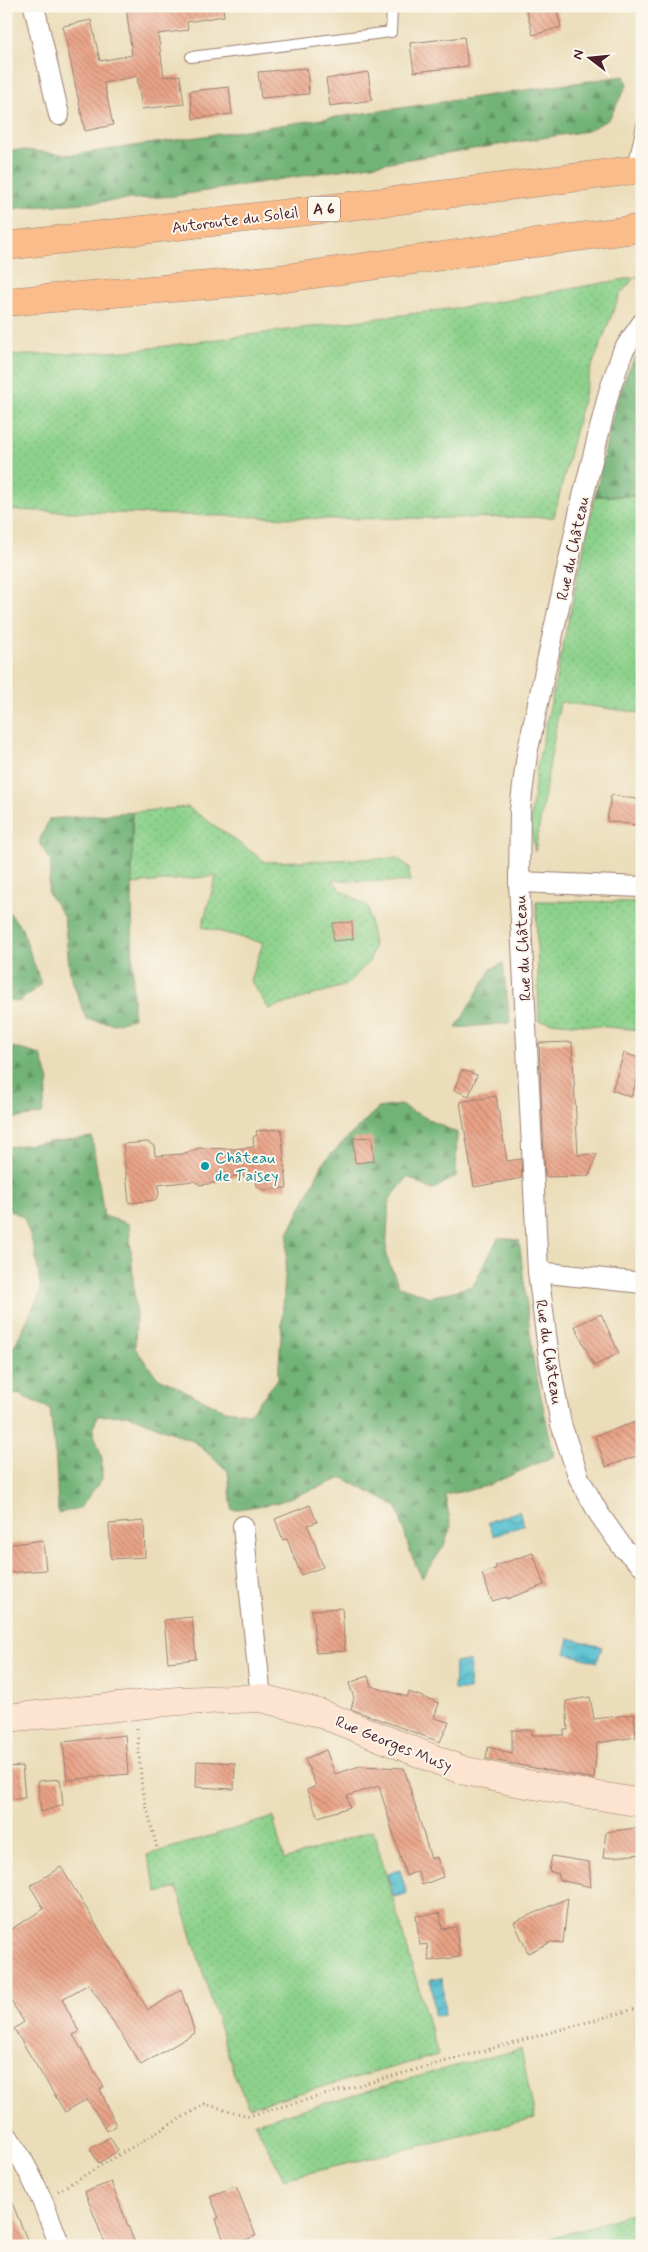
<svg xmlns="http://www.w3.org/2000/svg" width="648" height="2252" font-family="Mynerve,sans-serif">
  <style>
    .grass { fill: url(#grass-dots); stroke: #6b785b }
    .forest { fill: url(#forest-firs); stroke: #5e6951 }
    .water { fill: url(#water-waves); stroke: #4f6f7d }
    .building { fill: url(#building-back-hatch) }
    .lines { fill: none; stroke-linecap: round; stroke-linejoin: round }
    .lane-casing { stroke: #9a7e72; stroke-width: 12 }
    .street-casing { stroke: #9a7e72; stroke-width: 22 }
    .secondary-casing { stroke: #9a7e72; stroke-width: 29 }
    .highway-casing { stroke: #9a7e72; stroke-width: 29 }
    .path { stroke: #9a7e72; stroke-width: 3; stroke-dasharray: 1 4; stroke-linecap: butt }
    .lane { stroke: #fff; stroke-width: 10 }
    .street { stroke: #fff; stroke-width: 20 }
    .secondary { stroke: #fde4d0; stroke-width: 28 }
    .highway { stroke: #f9bc8a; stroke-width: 28 }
    .culture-dot { fill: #0f9aa8; stroke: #fbf7ec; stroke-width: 2 }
    .labels { text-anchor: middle; stroke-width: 4; stroke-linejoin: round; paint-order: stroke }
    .shield { fill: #fbf7ec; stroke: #7f6065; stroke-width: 1 }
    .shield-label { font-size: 15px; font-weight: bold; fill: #4a1f2b }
    .street-label { font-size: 16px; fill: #4a1f2b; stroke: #fbf7ec }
    .culture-label { font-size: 16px; fill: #0d838f; stroke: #fbf7ec; text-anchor: start }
  </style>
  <defs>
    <pattern id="grass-dots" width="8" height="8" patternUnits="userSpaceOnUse" patternTransform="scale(1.25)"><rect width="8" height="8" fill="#8cd18b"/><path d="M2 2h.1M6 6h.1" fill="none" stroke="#7ab378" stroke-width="1.8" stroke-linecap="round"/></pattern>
    <pattern id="forest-firs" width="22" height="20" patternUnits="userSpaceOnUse" patternTransform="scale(1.25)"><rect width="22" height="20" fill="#71b377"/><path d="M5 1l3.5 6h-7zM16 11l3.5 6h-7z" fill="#5f9162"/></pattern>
    <pattern id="water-waves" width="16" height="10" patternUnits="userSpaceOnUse" patternTransform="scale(1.25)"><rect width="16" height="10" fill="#54bfcf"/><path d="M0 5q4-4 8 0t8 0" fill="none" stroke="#489ba8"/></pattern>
    <pattern id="building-back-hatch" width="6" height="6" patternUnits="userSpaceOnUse" patternTransform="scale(1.25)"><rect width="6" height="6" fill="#e9a386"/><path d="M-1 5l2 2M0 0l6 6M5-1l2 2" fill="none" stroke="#bf846e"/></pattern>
  </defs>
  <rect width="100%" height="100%" fill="#fbf7ec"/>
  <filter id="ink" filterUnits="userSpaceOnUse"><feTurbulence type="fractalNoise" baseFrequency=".02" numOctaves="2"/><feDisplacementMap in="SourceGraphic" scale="10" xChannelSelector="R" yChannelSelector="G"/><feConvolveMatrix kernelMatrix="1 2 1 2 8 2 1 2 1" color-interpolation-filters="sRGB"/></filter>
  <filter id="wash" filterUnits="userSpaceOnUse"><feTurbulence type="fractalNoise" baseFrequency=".0096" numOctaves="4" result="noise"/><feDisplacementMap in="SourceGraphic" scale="20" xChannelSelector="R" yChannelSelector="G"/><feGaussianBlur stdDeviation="1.12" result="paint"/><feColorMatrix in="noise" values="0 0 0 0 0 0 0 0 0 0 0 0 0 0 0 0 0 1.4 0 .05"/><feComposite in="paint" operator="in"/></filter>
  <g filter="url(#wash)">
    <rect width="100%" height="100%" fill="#ebddb9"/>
    <path class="grass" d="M 642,276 L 634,278 L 620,294 L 590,371 L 554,517 L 331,519 L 6,510 L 6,356 L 127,351 L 486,304 Z
      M 595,496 L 642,496 L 642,713 L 560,702 L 535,852 L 530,824 L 537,767 Z
      M 188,807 L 266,862 L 397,858 L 409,867 L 410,882 L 333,880 L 341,890 L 368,907 L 374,947 L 369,962 L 346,985 L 269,1009 L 250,980 L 263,943 L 202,927 L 216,876 L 132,884 L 132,812 Z
      M 536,901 L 642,902 L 641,1030 L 539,1021 Z
      M 273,1817 L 284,1860 L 373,1830 L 438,2055 L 249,2107 L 235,2077 L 177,1888 L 158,1893 L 147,1855 Z
      M 521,2049 L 535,2118 L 284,2179 L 255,2123 L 444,2069 Z
      M 642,2210 L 642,2246 L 529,2246 Z"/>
    <path class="forest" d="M 624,76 L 627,85 L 609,119 L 587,131 L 174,196 L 6,209 L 6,150 L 25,150 L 71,155 Z
      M 642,347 L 642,496 L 595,496 C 606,450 614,386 642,347 Z
      M 132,812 L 133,1018 L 115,1024 L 86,1019 L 70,974 L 64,917 L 48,893 L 51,861 L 39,842 L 49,819 Z
      M 6,908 L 22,929 L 41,984 L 19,1002 L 6,999 Z
      M 503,963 L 510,1023 L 456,1028 L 491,969 Z
      M 12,1047 L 41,1055 L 49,1081 L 42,1114 L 6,1120 L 6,1068 Z
      M 400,1105 L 457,1133 L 456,1176 L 432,1190 L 408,1177 L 389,1200 L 386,1256 L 399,1286 L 430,1297 L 473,1286 L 498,1238 L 519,1240 L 534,1364 L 554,1456 L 487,1486 L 445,1495 L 451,1526 L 444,1546 L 422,1578 L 410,1552 L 397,1507 L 343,1478 L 276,1503 L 232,1510 L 228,1471 L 195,1442 L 129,1415 L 97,1416 L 93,1431 L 102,1458 L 102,1479 L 79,1509 L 58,1513 L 56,1462 L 50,1409 L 18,1394 L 6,1392 L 6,1349 L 15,1345 L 41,1291 L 35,1251 L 24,1218 L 6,1208 L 6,1147 L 92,1137 L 104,1216 L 129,1224 L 136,1317 L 135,1348 L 157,1377 L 224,1410 L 250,1413 L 278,1379 L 288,1234 L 324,1161 L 378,1108 Z"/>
    <path class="water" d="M 519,1511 L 524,1525 L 494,1536 L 488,1522 Z
      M 569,1638 L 602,1647 L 597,1662 L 565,1653 Z
      M 455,1662 L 470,1662 L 469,1690 L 454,1690 Z
      M 400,1870 L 407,1894 L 394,1897 L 387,1874 Z
      M 442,1978 L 445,2015 L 434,2016 L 431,1979 Z"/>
    <g id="blocks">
      <path class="building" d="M 126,6 L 223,6 L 224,16 L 187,22 L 188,30 L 158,34 L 164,77 L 180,75 L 184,104 L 142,109 L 137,76 L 104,83 L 113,125 L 85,131 L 63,26 L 91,20 L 100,61 L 132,55 Z
        M 525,6 L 556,6 L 561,27 L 533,35 Z
        M 464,37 L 468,66 L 414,72 L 410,43 Z
        M 307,68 L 309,94 L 261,98 L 258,72 Z
        M 368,72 L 372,100 L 330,106 L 326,79 Z
        M 229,87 L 232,114 L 193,119 L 190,91 Z
        M 611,795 L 642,800 L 642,826 L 607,821 Z
        M 352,922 L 353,939 L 333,941 L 333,923 Z
        M 572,1042 L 578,1155 L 597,1154 L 589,1176 L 545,1177 L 539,1043 Z
        M 624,1053 L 642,1059 L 642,1066 L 631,1097 L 612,1090 Z
        M 462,1070 L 477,1075 L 469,1096 L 454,1090 Z
        M 496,1096 L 507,1161 L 521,1159 L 522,1178 L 474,1187 L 460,1102 Z
        M 281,1129 L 287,1188 L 263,1190 L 257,1186 L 256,1175 L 228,1177 L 215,1183 L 200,1185 L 194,1181 L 158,1185 L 159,1195 L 155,1200 L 129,1203 L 123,1144 L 148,1142 L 154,1146 L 155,1156 L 183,1154 L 199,1148 L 236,1149 L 254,1147 L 253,1137 L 257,1135 L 256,1131 Z
        M 372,1137 L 374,1161 L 355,1163 L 353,1138 Z
        M 601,1314 L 619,1353 L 594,1366 L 575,1326 Z
        M 642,1420 L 642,1454 L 606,1467 L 595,1436 Z
        M 310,1505 L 317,1522 L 308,1525 L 323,1567 L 301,1575 L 287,1539 L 283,1540 L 275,1519 Z
        M 144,1521 L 145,1557 L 111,1559 L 109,1524 Z
        M 43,1540 L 46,1570 L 6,1573 L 6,1545 Z
        M 533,1553 L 544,1585 L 507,1599 L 507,1597 L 492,1601 L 482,1574 L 497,1568 L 495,1566 Z
        M 342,1608 L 345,1651 L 316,1653 L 312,1610 Z
        M 192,1617 L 196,1659 L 168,1662 L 164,1620 Z
        M 368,1676 L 371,1686 L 407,1697 L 409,1692 L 439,1703 L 434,1718 L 449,1722 L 440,1742 L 351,1709 L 354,1698 L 349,1683 Z
        M 590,1697 L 594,1719 L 634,1714 L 636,1737 L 597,1743 L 594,1779 L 486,1759 L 488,1747 L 512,1753 L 512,1730 L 532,1730 L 532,1735 L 564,1735 L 564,1730 L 568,1730 L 566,1701 Z
        M 125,1735 L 128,1774 L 67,1780 L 63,1742 Z
        M 326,1750 L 335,1774 L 360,1766 L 404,1768 L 431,1859 L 437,1857 L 443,1877 L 422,1885 L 418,1871 L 406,1876 L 379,1786 L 347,1796 L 350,1807 L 318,1817 L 307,1790 L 316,1786 L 305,1759 Z
        M 197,1761 L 235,1763 L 234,1789 L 196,1787 Z
        M 22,1766 L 25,1798 L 6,1800 L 6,1767 Z
        M 60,1779 L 63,1805 L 41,1812 L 38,1781 Z
        M 642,1827 L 642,1854 L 603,1858 L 606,1832 Z
        M 552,1856 L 589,1862 L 591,1887 L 559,1880 L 559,1874 L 549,1871 Z
        M 61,1867 L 148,2010 L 181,1990 L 195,2033 L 141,2065 L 89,1984 L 62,1999 L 79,2032 L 73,2035 L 104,2087 L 100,2089 L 116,2126 L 107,2131 L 87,2099 L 65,2112 L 14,2029 L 24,2022 L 6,1993 L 6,1932 L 44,1909 L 30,1886 Z
        M 568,1898 L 563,1943 L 551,1942 L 528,1953 L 514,1922 Z
        M 440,1913 L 442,1929 L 456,1927 L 460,1957 L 429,1961 L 427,1944 L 420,1945 L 416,1916 Z
        M 110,2137 L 118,2151 L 99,2163 L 90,2149 Z
        M 111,2182 L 136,2246 L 107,2246 L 102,2236 L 85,2192 Z
        M 236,2186 L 256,2236 L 242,2241 L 244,2246 L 226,2246 L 216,2219 L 219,2218 L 210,2196 Z
        M 6,2188 L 28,2242 L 16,2246 L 6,2246 Z"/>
    </g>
  </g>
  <g filter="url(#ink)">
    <use href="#blocks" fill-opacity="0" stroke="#9a7e72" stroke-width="1"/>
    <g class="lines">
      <defs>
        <path id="lane" d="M 191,57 L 391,32 L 392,6
          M 633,168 L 642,125"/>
        <path id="street" d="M 34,6 L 59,115
          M 642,323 L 623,351 L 609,392 L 580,509 L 527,754 L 520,810 L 519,882 L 538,1272 L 550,1365 L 561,1424 L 579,1478 L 599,1514 L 623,1548 L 642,1565
          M 519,882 L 642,887
          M 538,1272 L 642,1283
          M 243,1526 L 261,1698
          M 6,2134 C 30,2168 45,2206 60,2246"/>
        <path id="secondary" d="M 6,1718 L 178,1701 L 261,1698 L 319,1713 L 462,1770 L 521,1783 L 642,1803"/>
        <path id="highway" d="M 6,246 L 392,201 L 642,169
          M 6,302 L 279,279 L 642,228"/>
      </defs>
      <use href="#lane" class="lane-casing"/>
      <use href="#street" class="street-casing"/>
      <use href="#secondary" class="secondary-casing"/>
      <use href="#highway" class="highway-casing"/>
      <path class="path" d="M 137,1728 L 142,1789 L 157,1848
        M 58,2191 L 205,2104 L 248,2116 L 642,2007"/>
      <use href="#lane" class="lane"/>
      <use href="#street" class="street"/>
      <use href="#secondary" class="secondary"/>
      <use href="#highway" class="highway"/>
    </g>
  </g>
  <circle class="culture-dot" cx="205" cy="1166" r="5"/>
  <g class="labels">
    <rect class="shield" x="308" y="196.5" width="32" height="25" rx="4"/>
    <g class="shield-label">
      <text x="324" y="214">A 6</text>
    </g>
    <g class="street-label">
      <text transform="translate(235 219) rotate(-7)" y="6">Autoroute du Soleil</text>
      <text transform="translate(572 548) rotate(-78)" y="6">Rue du Château</text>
      <text transform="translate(522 948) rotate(-93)" y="6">Rue du Château</text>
      <text transform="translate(550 1352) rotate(81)" y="6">Rue du Château</text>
      <text transform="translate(394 1743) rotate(22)" y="6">Rue Georges Musy</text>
    </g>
    <g class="culture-label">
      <text x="215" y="1163">Château<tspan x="215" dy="18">de Taisey</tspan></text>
    </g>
  </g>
  <rect width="648" height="2252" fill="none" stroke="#fbf7ec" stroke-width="25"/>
  <g transform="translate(590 58) rotate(286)" stroke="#fbf7ec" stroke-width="4" paint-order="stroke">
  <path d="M0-4L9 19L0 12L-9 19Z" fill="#4a1f2b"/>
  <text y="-8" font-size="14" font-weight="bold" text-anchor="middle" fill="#4a1f2b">N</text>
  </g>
</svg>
